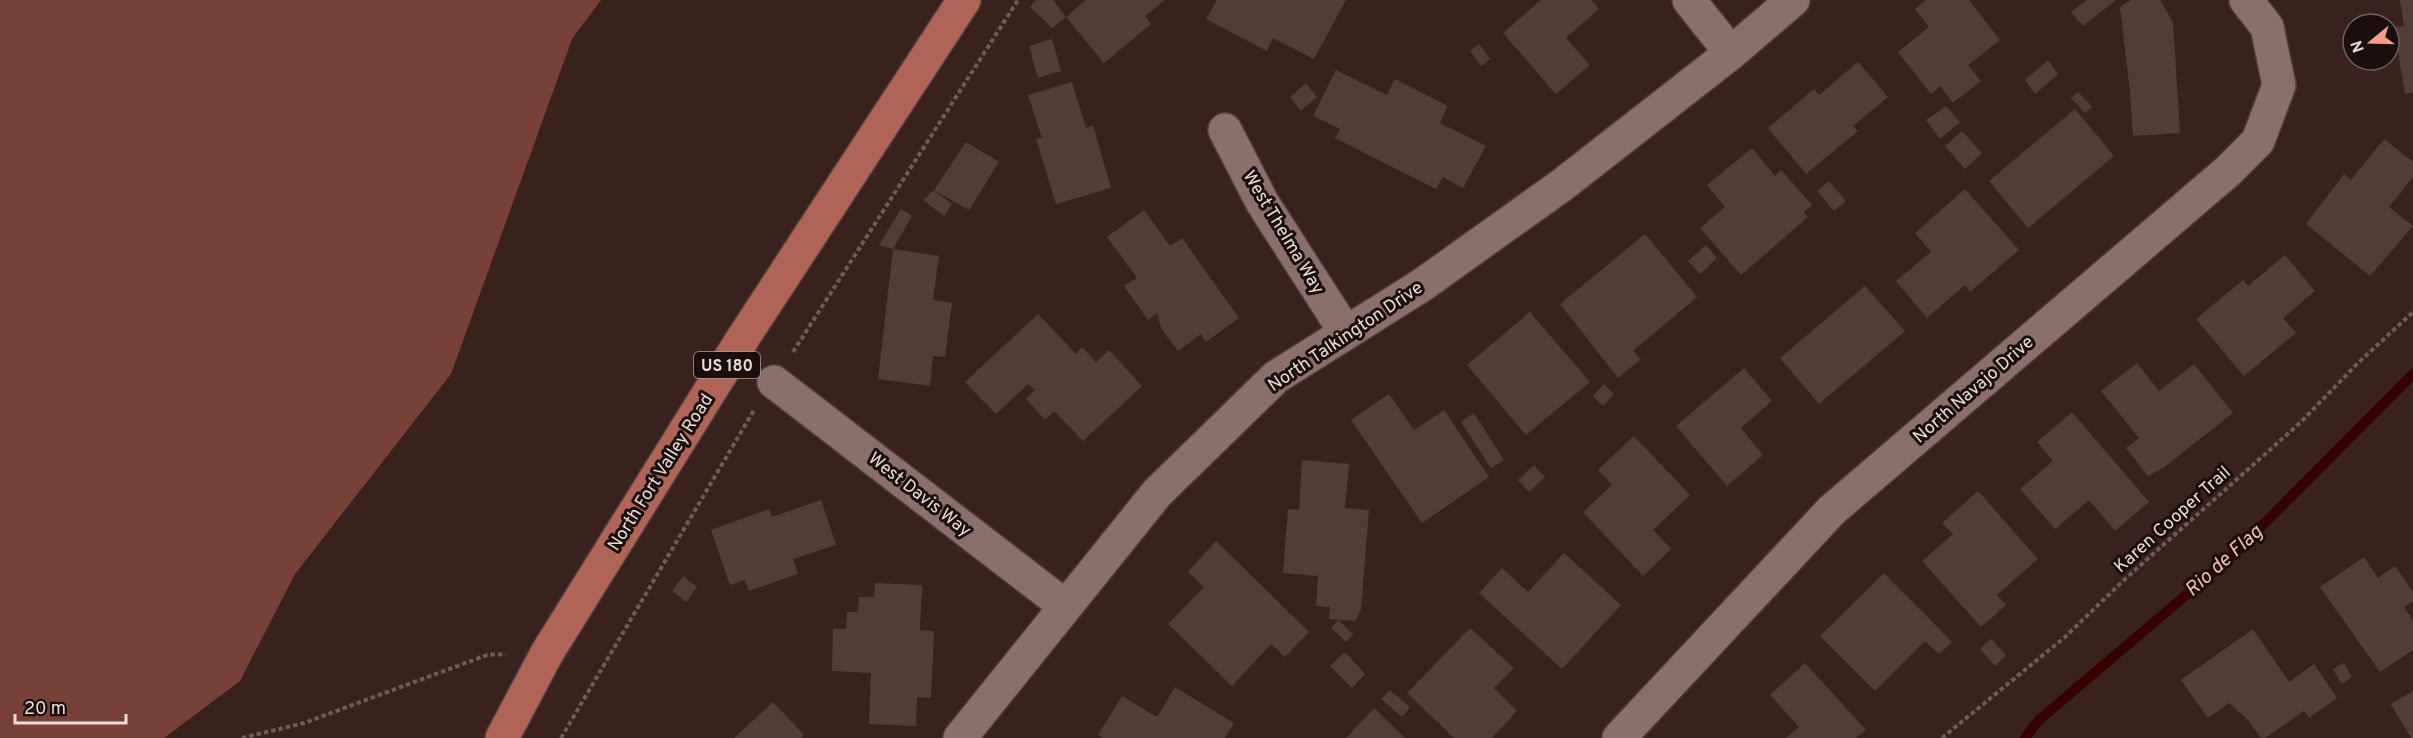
<svg xmlns="http://www.w3.org/2000/svg" width="2413" height="738" font-family="Overpass,sans-serif">
  <style>
    .green { fill: #774137 }
    .lines { fill: none; stroke-linecap: round; stroke-linejoin: round }
    .stream { stroke: #360000; stroke-width: 10 }
    .building { fill: #533b36 }
    .street-casing { stroke: #513d3a; stroke-width: 36 }
    .primary-casing { stroke: #513d3a; stroke-width: 36 }
    .path { stroke: #6f5a56; stroke-width: 4; stroke-dasharray: 4.5 3; stroke-linecap: butt }
    .street { stroke: #8b6f6a; stroke-width: 33 }
    .primary { stroke: #b06458; stroke-width: 33 }
    .labels { text-anchor: middle; stroke-width: 6; stroke-linejoin: round; paint-order: stroke }
    .shield { fill: #190f0d; stroke: #ac9e9b; stroke-width: 1.5 }
    .shield-label { font-size: 16px; font-weight: bold; fill: #ebdbd8 }
    .street-label { font-size: 18px; fill: #ebdbd8; stroke: #190f0d }
    .water-label { font-size: 20px; font-style: italic; fill: #f8bcb0; stroke: #190f0d }
  </style>
  <rect width="100%" height="100%" fill="#39221e"/>
  <path class="green" d="M 0,0 L 601,0 L 572,39 L 451,374 L 295,574 L 240,681 L 164,738 L 0,738 Z"/>
  <g class="lines">
    <path class="stream" d="M 2025,738 L 2039,720 L 2232,556 L 2413,374"/>
  </g>
  <path class="building" d="M 1036,0 L 1053,0 L 1066,17 L 1052,28 L 1030,7 Z
    M 1086,0 L 1165,0 L 1145,16 L 1151,24 L 1104,63 L 1066,17 Z
    M 1217,0 L 1346,0 L 1314,59 L 1273,38 L 1267,51 L 1206,19 Z
    M 1541,0 L 1591,0 L 1599,9 L 1566,38 L 1590,65 L 1556,94 L 1503,33 Z
    M 1926,0 L 1969,0 L 2000,40 L 1968,65 L 1981,81 L 1953,103 L 1940,86 L 1931,94 L 1898,52 L 1929,27 L 1915,9 Z
    M 2087,0 L 2116,0 L 2083,26 L 2071,12 Z
    M 2131,0 L 2160,0 L 2173,22 L 2180,133 L 2133,136 L 2130,92 L 2120,7 Z
    M 2400,0 L 2413,0 L 2413,92 L 2405,94 L 2394,27 L 2404,26 Z
    M 1052,39 L 1061,71 L 1038,78 L 1029,46 Z
    M 1479,44 L 1490,59 L 1481,66 L 1470,51 Z
    M 2048,60 L 2058,74 L 2035,94 L 2025,80 Z
    M 1858,62 L 1888,97 L 1853,126 L 1858,131 L 1806,174 L 1768,128 L 1814,89 L 1819,95 Z
    M 1336,70 L 1387,95 L 1395,79 L 1448,106 L 1440,123 L 1486,146 L 1463,188 L 1443,177 L 1436,189 L 1335,138 L 1340,129 L 1313,116 Z
    M 1072,82 L 1086,128 L 1093,125 L 1111,188 L 1056,204 L 1036,139 L 1042,138 L 1028,95 Z
    M 1306,83 L 1317,97 L 1301,111 L 1290,97 Z
    M 2078,92 L 2092,107 L 2085,113 L 2071,98 Z
    M 1946,106 L 1960,122 L 1940,139 L 1926,120 Z
    M 2075,109 L 2114,156 L 2028,228 L 1989,181 Z
    M 1962,131 L 1982,153 L 1965,169 L 1945,146 Z
    M 2384,139 L 2413,162 L 2413,177 L 2389,207 L 2413,226 L 2370,276 L 2306,224 L 2344,174 L 2351,180 Z
    M 966,142 L 999,162 L 969,210 L 934,190 Z
    M 1752,148 L 1775,176 L 1781,170 L 1812,205 L 1804,212 L 1808,217 L 1741,275 L 1700,228 L 1725,207 L 1707,185 Z
    M 1829,181 L 1846,201 L 1834,211 L 1817,191 Z
    M 1965,189 L 2019,250 L 1970,292 L 1965,285 L 1927,318 L 1896,281 L 1931,252 L 1915,233 Z
    M 934,190 L 952,204 L 944,216 L 923,200 Z
    M 901,209 L 912,216 L 893,249 L 939,256 L 933,300 L 952,303 L 945,357 L 933,356 L 930,386 L 878,379 L 893,249 L 879,245 Z
    M 1144,210 L 1170,246 L 1182,238 L 1239,318 L 1206,342 L 1201,334 L 1178,351 L 1161,328 L 1157,313 L 1148,320 L 1124,286 L 1137,278 L 1107,237 Z
    M 1645,234 L 1697,297 L 1633,351 L 1641,359 L 1618,378 L 1560,304 Z
    M 1706,245 L 1717,258 L 1700,274 L 1688,261 Z
    M 2285,255 L 2315,291 L 2283,318 L 2296,333 L 2244,376 L 2196,319 L 2243,280 L 2248,286 Z
    M 1865,286 L 1905,331 L 1819,404 L 1780,358 Z
    M 1530,312 L 1590,382 L 1526,435 L 1467,365 Z
    M 1038,314 L 1076,354 L 1082,347 L 1096,362 L 1109,350 L 1142,386 L 1083,441 L 1054,411 L 1045,420 L 1026,399 L 1035,390 L 1028,384 L 996,414 L 965,382 Z
    M 2137,363 L 2159,391 L 2194,364 L 2233,413 L 2163,468 L 2148,476 L 2126,448 L 2139,438 L 2101,391 Z
    M 1744,368 L 1772,401 L 1741,428 L 1763,455 L 1727,486 L 1676,426 Z
    M 1604,384 L 1614,394 L 1603,406 L 1593,396 Z
    M 1389,394 L 1414,430 L 1444,410 L 1489,477 L 1422,523 L 1351,420 Z
    M 2072,412 L 2149,502 L 2115,531 L 2089,500 L 2055,529 L 2020,489 L 2053,461 L 2037,442 Z
    M 1474,413 L 1504,460 L 1491,468 L 1461,422 Z
    M 1634,436 L 1690,495 L 1653,530 L 1671,549 L 1643,576 L 1583,512 L 1612,485 L 1598,470 Z
    M 1302,460 L 1349,464 L 1345,508 L 1369,510 L 1361,609 L 1355,621 L 1329,619 L 1330,607 L 1316,606 L 1318,576 L 1283,573 L 1288,509 L 1299,510 Z
    M 1534,465 L 1545,477 L 1529,492 L 1518,480 Z
    M 1978,491 L 2038,559 L 1997,595 L 2006,605 L 1981,627 L 1922,561 L 1953,534 L 1942,523 Z
    M 821,500 L 836,545 L 793,559 L 798,574 L 749,591 L 745,580 L 730,585 L 711,530 L 769,509 L 772,517 Z
    M 1216,541 L 1309,632 L 1285,657 L 1271,644 L 1232,686 L 1168,624 L 1204,587 L 1188,572 Z
    M 1564,553 L 1621,605 L 1562,669 L 1479,593 L 1502,568 L 1528,592 Z
    M 2364,557 L 2378,578 L 2395,566 L 2413,592 L 2413,601 L 2404,607 L 2413,621 L 2413,650 L 2380,672 L 2320,587 Z
    M 1884,573 L 1952,642 L 1939,654 L 1925,641 L 1875,691 L 1820,636 Z
    M 683,576 L 697,587 L 686,602 L 672,591 Z
    M 875,583 L 922,585 L 920,630 L 934,631 L 931,698 L 917,697 L 916,726 L 869,724 L 871,673 L 832,671 L 833,629 L 846,629 L 847,612 L 858,612 L 859,597 L 874,597 Z
    M 1338,620 L 1353,634 L 1346,642 L 1331,628 Z
    M 1470,628 L 1514,668 L 1494,688 L 1517,711 L 1492,738 L 1454,738 L 1407,693 Z
    M 2253,629 L 2289,682 L 2314,664 L 2337,698 L 2309,718 L 2304,711 L 2265,738 L 2261,738 L 2248,720 L 2229,703 L 2208,718 L 2181,680 Z
    M 1991,639 L 2006,655 L 1995,666 L 1980,649 Z
    M 1345,652 L 1365,674 L 1352,688 L 1330,666 Z
    M 1805,663 L 1866,730 L 1856,738 L 1786,738 L 1799,727 L 1770,695 Z
    M 2344,663 L 2352,677 L 2342,684 L 2333,669 Z
    M 1175,687 L 1234,723 L 1225,738 L 1103,738 L 1098,735 L 1122,696 L 1157,717 Z
    M 1390,690 L 1410,707 L 1402,717 L 1381,699 Z
    M 2413,691 L 2413,738 L 2411,738 L 2391,704 Z
    M 773,702 L 804,735 L 801,738 L 734,738 Z
    M 1374,708 L 1405,738 L 1346,738 Z"/>
  <g class="lines">
    <defs>
      <path id="street" d="M 1689,0 L 1731,53
        M 1225,130 L 1262,202 L 1346,333
        M 774,382 L 1065,606
        M 960,738 L 1157,493 L 1276,377 L 1422,285 L 1562,185 L 1731,53 L 1793,0
        M 1619,738 L 1832,510 L 2228,171 L 2258,141 L 2279,85 L 2267,27 L 2246,0"/>
      <path id="primary" d="M 502,738 L 547,653 L 743,338 L 964,0"/>
    </defs>
    <use href="#street" class="street-casing"/>
    <use href="#primary" class="primary-casing"/>
    <path class="path" d="M 793,352 L 1018,0
      M 242,738 L 304,723 L 487,655 L 506,654
      M 561,738 L 754,410
      M 1942,738 L 2065,637 L 2124,580 L 2301,422 L 2358,363 L 2413,312"/>
    <use href="#street" class="street"/>
    <use href="#primary" class="primary"/>
  </g>
  <g class="labels">
    <rect class="shield" x="694" y="352" width="66" height="26" rx="4.5"/>
    <g class="shield-label">
      <text x="727" y="371">US 180</text>
    </g>
    <g class="street-label">
      <text transform="translate(1284 232) rotate(59)" y="6">West Thelma Way</text>
      <text transform="translate(1345 336) rotate(-34)" y="6">North Talkington Drive</text>
      <text transform="translate(1973 389) rotate(-41)" y="6">North Navajo Drive</text>
      <text transform="translate(660 472) rotate(-58)" y="6">North Fort Valley Road</text>
      <text transform="translate(920 494) rotate(38)" y="6">West Davis Way</text>
      <text transform="translate(2172 519) rotate(-42)" y="6">Karen Cooper Trail</text>
    </g>
    <g class="water-label">
      <text transform="translate(2223 560) rotate(-42)" y="7">Rio de Flag</text>
    </g>
  </g>
  <g transform="translate(2371 42) rotate(251)"><circle r="28" fill="#190f0d" stroke="#6d615e" stroke-width="1.5"/>
  <path d="M0-4.5L10 22L0 15L-10 22Z" fill="#f59d8d"/>
  <text y="-9" font-size="16" font-weight="bold" text-anchor="middle" fill="#ebdbd8">N</text>
  </g>
  <path d="M15 714v9h111v-9" fill="none" stroke="#ebdbd8" stroke-width="3"/>
  <text x="24" y="714" font-size="18" fill="#ebdbd8" stroke="#190f0d" stroke-width="4.5" paint-order="stroke">20 m</text>
</svg>
